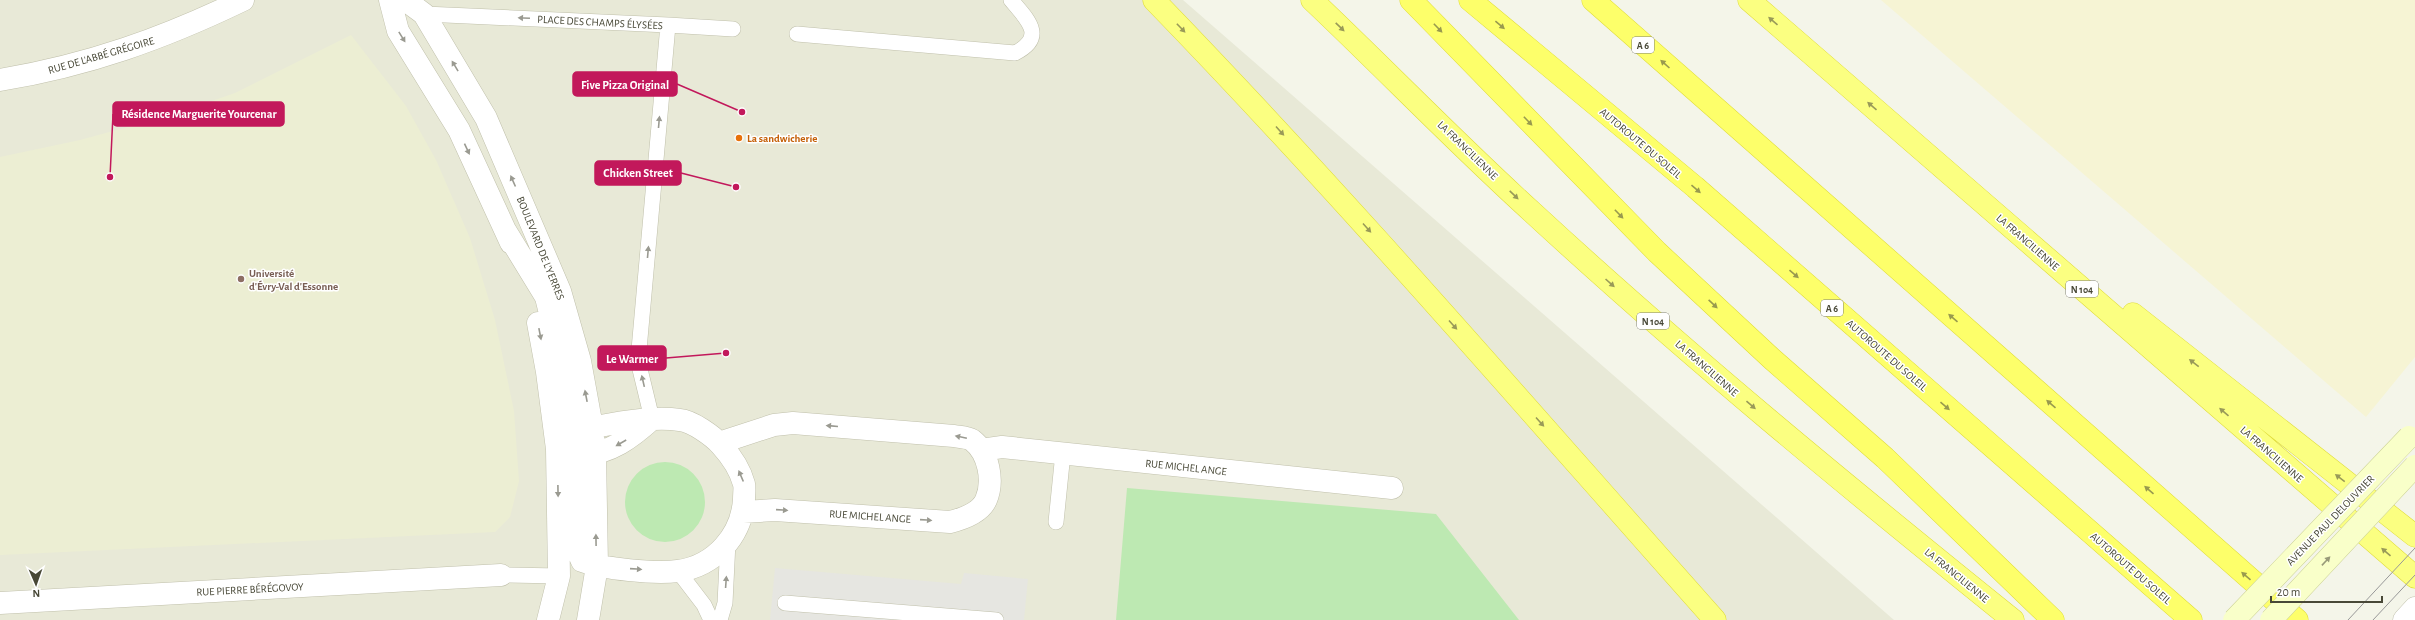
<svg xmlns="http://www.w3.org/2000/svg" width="2415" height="620" font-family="'Alegreya Sans',sans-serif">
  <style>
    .residential { fill: #e8e9d7 }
    .commercial { fill: #f6f4d4 }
    .education { fill: #eceed3 }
    .green { fill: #bde9b2 }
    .parking { fill: #e6e6e1 }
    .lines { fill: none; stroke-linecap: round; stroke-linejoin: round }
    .service-casing { stroke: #c0c0ab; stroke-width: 16 }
    .pedestrian-casing { stroke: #c0c0ab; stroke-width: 23 }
    .minor-casing { stroke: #c0c0ab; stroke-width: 23 }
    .trunk-casing { stroke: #dfdb39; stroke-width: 23 }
    .motorway-casing { stroke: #dfdb39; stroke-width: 23 }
    .service { stroke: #fff; stroke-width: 15 }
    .pedestrian { stroke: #fff; stroke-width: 22 }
    .minor { stroke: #fff; stroke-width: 22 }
    .trunk { stroke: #fbff81; stroke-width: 22 }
    .motorway { stroke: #fdff6a; stroke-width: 22 }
    .tram { stroke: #989898; stroke-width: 1 }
    .secondary-bridge-casing { stroke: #ccd296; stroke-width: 23; stroke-linecap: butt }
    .secondary-bridge { stroke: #f9ffc9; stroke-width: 22 }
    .oneway { fill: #9a9a91 }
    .oneway2 { fill: #999a58 }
    .oneway3 { fill: #999a4e }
    .oneway4 { fill: #989a79 }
    .food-dot { fill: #e8710a; stroke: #fff; stroke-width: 1.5 }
    .education-dot { fill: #8d6e63; stroke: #fff; stroke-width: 1.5 }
    .labels { text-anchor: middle; stroke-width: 3; stroke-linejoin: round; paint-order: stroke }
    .shield { fill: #fff; stroke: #7f7f73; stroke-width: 1 }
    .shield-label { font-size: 10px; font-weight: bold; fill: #484837 }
    .street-label { font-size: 11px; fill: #484837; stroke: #fff }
    .food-label { font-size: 11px; font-weight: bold; fill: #c56008; stroke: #fff; text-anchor: start }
    .education-label { font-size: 11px; font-weight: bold; fill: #785e54; stroke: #fff; text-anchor: start }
    .leader { fill: none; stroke: #c2185b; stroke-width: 1.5 }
    .callout-dot { fill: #c2185b; stroke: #fff; stroke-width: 1.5 }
    .callout { fill: #c2185b; stroke: #c2185b; stroke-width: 1.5 }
    .callout-label { font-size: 12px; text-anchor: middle; font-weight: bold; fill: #fff }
  </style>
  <rect width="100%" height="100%" fill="#f4f5e9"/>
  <path class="residential" d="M 0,0 L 1183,0 L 1894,620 L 0,620 Z"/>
  <path class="commercial" d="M 1881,0 L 2415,0 L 2415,357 L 2366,417 Z"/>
  <path class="education" d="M 351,35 L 406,106 L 436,160 L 470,238 L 495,320 L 514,411 L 519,481 L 510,517 L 495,532 L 0,555 L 0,157 L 80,140 L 168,116 L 235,93 Z"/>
  <path class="green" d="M625 502a40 40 0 1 1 80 0a40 40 0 1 1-80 0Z
    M 1127,488 L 1436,514 L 1519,620 L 1116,620 Z"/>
  <path class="parking" d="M 775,568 L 961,584 L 964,573 L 1028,579 L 1024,620 L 770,620 Z"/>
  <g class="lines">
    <defs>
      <path id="service" d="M 424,14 L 668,25 L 638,361 L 652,419
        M 668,25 L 733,29
        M 797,34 L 1015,53 C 1047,37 1027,19 1011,0
        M 1056,522 L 1063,453
        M 678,571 L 704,605 L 711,620
        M 501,575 L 559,576
        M 785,603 L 996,620
        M 720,620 L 725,603 L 728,542"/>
      <path id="pedestrian" d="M 0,603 L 501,575"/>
      <path id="minor" d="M 390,0 L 398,31 L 459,130 L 511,243
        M 405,0 L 424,14 L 486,118 L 560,291 L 580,361 L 592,427 L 595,454 L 597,566 L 588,620
        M 0,80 C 89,65 162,39 243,0
        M 505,230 L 546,297 L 564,370 L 573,455 L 575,545 L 582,561 C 604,569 654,574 678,571 C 715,566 742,535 744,499 C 744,494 745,488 744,484 C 740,469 731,456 721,445 C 713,436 692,421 680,420 C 651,416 621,423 592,427
        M 538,323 L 547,372 L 557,449 L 559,576 L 548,620
        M 719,443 L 774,425 L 793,423 L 954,436 C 959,437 967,437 972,440 C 989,453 994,481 986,500 C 980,513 962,519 950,522 L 775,510 L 743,512
        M 981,450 L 1002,447 L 1392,488
        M 582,455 C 611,453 631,438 652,419
        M 2404,620 L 2415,608"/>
      <path id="trunk" d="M 1154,0 C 1348,200 1530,412 1715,620
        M 1312,0 C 1386,70 1457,144 1532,212 C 1687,355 1849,488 2013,620
        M 1749,0 L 2415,577
        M 2133,314 L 2415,536"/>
      <path id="motorway" d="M 1411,0 L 1657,252 L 1772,359 L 1885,458 L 2053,620
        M 1470,0 L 1695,187 L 2191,620
        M 1593,0 L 2297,620"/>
    </defs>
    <use href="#service" class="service-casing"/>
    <use href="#pedestrian" class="pedestrian-casing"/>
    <use href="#minor" class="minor-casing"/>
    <use href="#trunk" class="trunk-casing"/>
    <use href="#motorway" class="motorway-casing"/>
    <use href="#service" class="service"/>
    <use href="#pedestrian" class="pedestrian"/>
    <use href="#minor" class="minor"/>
    <use href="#trunk" class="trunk"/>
    <use href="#motorway" class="motorway"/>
    <path class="tram" d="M 2348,620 L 2415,548
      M 2373,620 L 2415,575"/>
    <defs>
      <path id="secondary-bridge" d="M 2234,620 L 2409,437
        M 2271,620 L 2415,466"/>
    </defs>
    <use href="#secondary-bridge" class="secondary-bridge-casing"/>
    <use href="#secondary-bridge" class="secondary-bridge"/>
  </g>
  <defs><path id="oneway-solid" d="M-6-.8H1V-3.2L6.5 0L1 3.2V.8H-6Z"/></defs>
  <g class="oneway">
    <use href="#oneway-solid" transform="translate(524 18) rotate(-177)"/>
    <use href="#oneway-solid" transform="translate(402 37) rotate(58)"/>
    <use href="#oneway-solid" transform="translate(455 66) rotate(-121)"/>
    <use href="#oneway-solid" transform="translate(659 122) rotate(-85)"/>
    <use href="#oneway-solid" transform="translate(467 149) rotate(65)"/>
    <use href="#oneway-solid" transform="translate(513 181) rotate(-114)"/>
    <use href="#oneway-solid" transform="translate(648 252) rotate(-85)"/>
    <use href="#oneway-solid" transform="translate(540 334) rotate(79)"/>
    <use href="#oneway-solid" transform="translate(643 381) rotate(-103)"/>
    <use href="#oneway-solid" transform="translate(586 396) rotate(-101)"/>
    <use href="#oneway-solid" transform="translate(832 426) rotate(-175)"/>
    <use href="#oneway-solid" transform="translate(961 437) rotate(-168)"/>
    <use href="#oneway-solid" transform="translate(621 443) rotate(150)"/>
    <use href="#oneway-solid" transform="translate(741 476) rotate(-113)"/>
    <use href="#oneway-solid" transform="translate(558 491) rotate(89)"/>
    <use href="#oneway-solid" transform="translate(782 510) rotate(4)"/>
    <use href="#oneway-solid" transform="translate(926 520) rotate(4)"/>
    <use href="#oneway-solid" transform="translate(596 540) rotate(-91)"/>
    <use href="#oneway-solid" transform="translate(636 569) rotate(4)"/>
    <use href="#oneway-solid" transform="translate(726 582) rotate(-86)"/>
  </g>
  <g class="oneway2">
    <use href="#oneway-solid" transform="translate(1773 21) rotate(-139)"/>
    <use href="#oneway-solid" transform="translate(1340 27) rotate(44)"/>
    <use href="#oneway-solid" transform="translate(1181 28) rotate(46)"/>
    <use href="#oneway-solid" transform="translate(1872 106) rotate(-139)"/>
    <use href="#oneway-solid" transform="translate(1280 131) rotate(48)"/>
    <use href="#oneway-solid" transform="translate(1514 195) rotate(44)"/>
    <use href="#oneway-solid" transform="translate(1367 228) rotate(48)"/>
    <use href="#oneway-solid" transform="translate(1610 283) rotate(42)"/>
    <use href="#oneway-solid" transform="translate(1453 325) rotate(48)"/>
    <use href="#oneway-solid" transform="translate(2194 363) rotate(-142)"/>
    <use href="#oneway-solid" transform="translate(1751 405) rotate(41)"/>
    <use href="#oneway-solid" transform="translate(2224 412) rotate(-139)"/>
    <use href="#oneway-solid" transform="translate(1540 422) rotate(48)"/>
    <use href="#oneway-solid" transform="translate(2340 478) rotate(-142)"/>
    <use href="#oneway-solid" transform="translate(2386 552) rotate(-139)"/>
  </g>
  <g class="oneway3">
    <use href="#oneway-solid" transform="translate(1500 25) rotate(40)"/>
    <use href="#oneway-solid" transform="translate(1438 28) rotate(46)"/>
    <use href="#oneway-solid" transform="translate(1665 64) rotate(-138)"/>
    <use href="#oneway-solid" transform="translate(1528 121) rotate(46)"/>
    <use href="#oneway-solid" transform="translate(1696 189) rotate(41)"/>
    <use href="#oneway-solid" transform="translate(1619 214) rotate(46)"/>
    <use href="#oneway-solid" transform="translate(1794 274) rotate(41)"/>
    <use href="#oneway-solid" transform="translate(1713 304) rotate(43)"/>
    <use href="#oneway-solid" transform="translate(1953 318) rotate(-139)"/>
    <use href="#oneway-solid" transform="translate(2051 404) rotate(-139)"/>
    <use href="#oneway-solid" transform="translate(1945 406) rotate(41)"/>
    <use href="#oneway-solid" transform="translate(2149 490) rotate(-139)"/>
    <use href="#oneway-solid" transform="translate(2246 576) rotate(-139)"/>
  </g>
  <use class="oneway4" href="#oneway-solid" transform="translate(2326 561) rotate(-47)"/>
  <circle class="food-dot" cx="739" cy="138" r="4"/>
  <circle class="education-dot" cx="241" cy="279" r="4"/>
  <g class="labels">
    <g class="shield">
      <rect x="1632" y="37" width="22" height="16" rx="3"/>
      <rect x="2066" y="281" width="32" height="16" rx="3"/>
      <rect x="1821" y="300" width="22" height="16" rx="3"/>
      <rect x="1637" y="313" width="32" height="16" rx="3"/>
    </g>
    <g class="shield-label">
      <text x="1643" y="49">A 6</text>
      <text x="2082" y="293">N 104</text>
      <text x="1832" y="312">A 6</text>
      <text x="1653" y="325">N 104</text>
    </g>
    <g class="street-label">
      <text transform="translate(600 22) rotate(3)" y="4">PLACE DES CHAMPS ÉLYSÉES</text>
      <text transform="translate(101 55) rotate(-16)" y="4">RUE DE L'ABBÉ GRÉGOIRE</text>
      <text transform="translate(1641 143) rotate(40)" y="4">AUTOROUTE DU SOLEIL</text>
      <text transform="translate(1468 150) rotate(44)" y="4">LA FRANCILIENNE</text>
      <text transform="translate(2028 242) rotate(41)" y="4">LA FRANCILIENNE</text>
      <text transform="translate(541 248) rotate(68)" y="4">BOULEVARD DE L'YERRES</text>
      <text transform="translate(1887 355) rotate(41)" y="4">AUTOROUTE DU SOLEIL</text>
      <text transform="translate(1707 368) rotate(41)" y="4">LA FRANCILIENNE</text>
      <text transform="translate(2272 454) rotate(41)" y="4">LA FRANCILIENNE</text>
      <text transform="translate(1186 467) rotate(6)" y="4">RUE MICHEL ANGE</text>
      <text transform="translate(870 516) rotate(4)" y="4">RUE MICHEL ANGE</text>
      <text transform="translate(2330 520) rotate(-46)" y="4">AVENUE PAUL DELOUVRIER</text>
      <text transform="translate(2131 568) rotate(41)" y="4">AUTOROUTE DU SOLEIL</text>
      <text transform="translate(1957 575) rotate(39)" y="4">LA FRANCILIENNE</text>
      <text transform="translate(250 589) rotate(-3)" y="4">RUE PIERRE BÉRÉGOVOY</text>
    </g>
    <g class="food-label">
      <text x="747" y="142">La sandwicherie</text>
    </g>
    <g class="education-label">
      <text x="249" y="277">Université<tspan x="249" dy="13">d'Évry-Val d'Essonne</tspan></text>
    </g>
  </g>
  <path class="leader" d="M742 112L677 84M110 177L113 114M736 187L681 173M726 353L666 358"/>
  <g class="callout-dot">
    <circle cx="742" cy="112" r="4"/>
    <circle cx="110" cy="177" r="4"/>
    <circle cx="736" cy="187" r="4"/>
    <circle cx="726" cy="353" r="4"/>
  </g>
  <g class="callout">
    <rect x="573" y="72" width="104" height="24" rx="4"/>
    <rect x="113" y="102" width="171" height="24" rx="4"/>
    <rect x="595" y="161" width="86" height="24" rx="4"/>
    <rect x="598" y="346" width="68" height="24" rx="4"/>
  </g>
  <g class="callout-label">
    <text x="625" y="89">Five Pizza Original</text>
    <text x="199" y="118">Résidence Marguerite Yourcenar</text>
    <text x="638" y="177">Chicken Street</text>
    <text x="632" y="363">Le Warmer</text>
  </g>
  <g transform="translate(36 584) rotate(178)" stroke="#ffffff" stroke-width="3" paint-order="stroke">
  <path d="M0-3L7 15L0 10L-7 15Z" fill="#484837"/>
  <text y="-6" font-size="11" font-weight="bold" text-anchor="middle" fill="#484837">N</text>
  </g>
  <path d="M2271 596v6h111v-6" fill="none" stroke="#484837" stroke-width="2"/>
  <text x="2277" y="596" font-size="12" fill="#484837" stroke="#ffffff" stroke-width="3" paint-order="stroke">20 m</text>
</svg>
